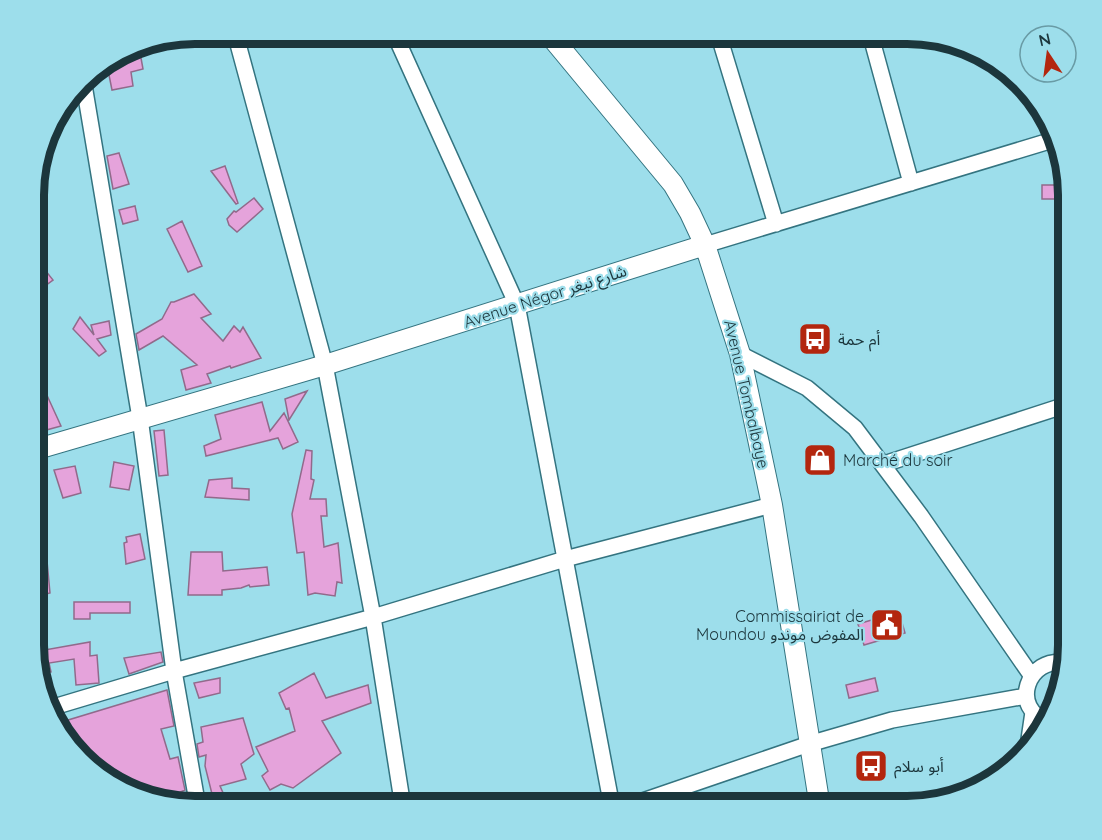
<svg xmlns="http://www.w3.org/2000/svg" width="1102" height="840" font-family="Quicksand,'Noto Sans Arabic',sans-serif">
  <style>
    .building { fill: #e5a3db; stroke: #916a8b; stroke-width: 1.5 }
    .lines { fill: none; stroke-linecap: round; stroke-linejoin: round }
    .minor-casing { stroke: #347480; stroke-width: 18 }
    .major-casing { stroke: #347480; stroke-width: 22 }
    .minor { stroke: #fff; stroke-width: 15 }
    .major { stroke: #fff; stroke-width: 20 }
    .labels { text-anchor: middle; stroke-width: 4.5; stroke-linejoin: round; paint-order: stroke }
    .street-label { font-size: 16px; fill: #1c363c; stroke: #9ddeeb }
    .poi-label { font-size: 16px; fill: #1c363c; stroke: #9ddeeb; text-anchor: start }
    .rim { fill: none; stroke: #1c363c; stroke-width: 8 }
  </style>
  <rect width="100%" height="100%" fill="#9ddeeb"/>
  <path class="building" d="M 141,58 L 143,69 L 131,72 L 133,86 L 112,90 L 107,65 Z
    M 119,153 L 129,184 L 113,189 L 107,156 Z
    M 225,166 L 238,203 L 236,204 L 211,171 Z
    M 1042,185 L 1067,185 L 1067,199 L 1042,199 Z
    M 254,198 L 263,209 L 237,232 L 229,225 L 227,219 L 234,211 L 236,212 Z
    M 135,206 L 138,220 L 123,224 L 119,210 Z
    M 182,221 L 202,266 L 188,272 L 167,229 Z
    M 34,256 L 53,280 L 34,294 Z
    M 194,294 L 211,314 L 201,318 L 223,341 L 234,326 L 240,332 L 243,327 L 261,358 L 231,368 L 230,366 L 207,374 L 211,383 L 186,390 L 181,370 L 197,365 L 163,336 L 139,350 L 136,334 L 162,319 L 171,302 L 174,302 Z
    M 80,317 L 94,335 L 91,325 L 109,321 L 111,335 L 97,339 L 106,351 L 99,356 L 73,329 Z
    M 45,391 L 61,426 L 39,432 L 34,415 L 34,398 Z
    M 307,391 L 289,420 L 285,399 Z
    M 262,402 L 270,431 L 284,413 L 298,442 L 283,449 L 278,438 L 206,456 L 204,446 L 221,439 L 215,415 Z
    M 164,430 L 168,475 L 159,476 L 154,431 Z
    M 306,450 L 312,451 L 311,479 L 314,480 L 310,499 L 326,499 L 327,516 L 321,516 L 324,547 L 338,543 L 342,583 L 337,582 L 335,596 L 315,593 L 308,595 L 304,552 L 297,553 L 292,514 Z
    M 114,462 L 134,466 L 129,490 L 110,487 Z
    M 75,466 L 81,493 L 63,498 L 54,470 Z
    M 232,478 L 232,488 L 249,489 L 249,500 L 205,497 L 209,480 Z
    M 140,534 L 145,559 L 126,564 L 124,543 L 127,542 L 126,537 Z
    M 191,552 L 222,552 L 223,571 L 267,567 L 269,585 L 250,587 L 249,585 L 241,588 L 222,590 L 222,595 L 188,595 Z
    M 47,561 L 50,593 L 42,595 L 35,562 Z
    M 74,602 L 130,602 L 130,613 L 90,613 L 90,619 L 74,619 Z
    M 899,612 L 905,633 L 864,645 L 858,624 Z
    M 90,642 L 90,656 L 97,655 L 99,683 L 76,685 L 74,659 L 49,663 L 51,672 L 38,674 L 33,652 Z
    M 161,652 L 163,662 L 129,674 L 124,658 Z
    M 314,673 L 326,698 L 368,685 L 371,703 L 322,721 L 341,753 L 293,788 L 281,784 L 270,790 L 262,776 L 268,771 L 256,747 L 295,731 L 289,708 L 286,709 L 279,693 Z
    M 220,678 L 220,693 L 199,698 L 194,683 Z
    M 875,678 L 878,691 L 849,698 L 846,685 Z
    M 167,690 L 174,726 L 161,729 L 170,759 L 178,757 L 185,790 L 176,794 L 183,806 L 133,795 L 115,784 L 113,769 L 98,773 L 93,770 L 89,756 L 81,758 L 55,724 Z
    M 243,718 L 254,754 L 241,764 L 246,779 L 220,786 L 224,795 L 214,802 L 205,766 L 206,755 L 199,757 L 197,744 L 203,742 L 201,727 Z"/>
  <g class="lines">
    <defs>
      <path id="minor" d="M 235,33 L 325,365 L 373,617 L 403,807
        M 394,33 L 517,305 L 612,807
        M 718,33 L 776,224
        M 870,33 L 911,183
        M 83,79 L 140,418 L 174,671 L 198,807
        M 705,245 L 1056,139
        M 740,354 L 807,388 L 855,428 L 921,516 L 1031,675
        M 884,464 L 1069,404
        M 47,709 L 174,671 L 373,617 L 565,559 L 772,505
        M 1048,721 C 1010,710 1026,655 1067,663
        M 1027,753 L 1033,712
        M 625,807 L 809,744 L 892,720 L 1026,696"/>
      <path id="major" d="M 548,33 L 673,184 L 690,213 L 705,245 L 740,354 L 772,505 L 820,807
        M 34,450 L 325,365 L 705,245"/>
    </defs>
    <use href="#minor" class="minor-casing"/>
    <use href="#major" class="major-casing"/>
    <use href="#minor" class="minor"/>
    <use href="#major" class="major"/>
  </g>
  <defs>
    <symbol id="bus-square" viewBox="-11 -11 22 22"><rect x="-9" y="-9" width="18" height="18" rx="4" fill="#b3260e" stroke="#9ddeeb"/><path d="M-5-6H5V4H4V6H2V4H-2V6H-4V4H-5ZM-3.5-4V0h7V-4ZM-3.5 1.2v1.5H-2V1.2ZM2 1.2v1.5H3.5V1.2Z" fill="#fff"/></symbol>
    <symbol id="shop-square" viewBox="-11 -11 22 22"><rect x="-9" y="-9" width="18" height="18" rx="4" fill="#b3260e" stroke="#9ddeeb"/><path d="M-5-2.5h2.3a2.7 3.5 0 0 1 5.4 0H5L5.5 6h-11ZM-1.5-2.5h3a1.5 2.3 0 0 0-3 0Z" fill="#fff"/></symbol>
    <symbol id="civic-square" viewBox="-11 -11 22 22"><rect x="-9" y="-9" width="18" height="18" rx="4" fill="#b3260e" stroke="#9ddeeb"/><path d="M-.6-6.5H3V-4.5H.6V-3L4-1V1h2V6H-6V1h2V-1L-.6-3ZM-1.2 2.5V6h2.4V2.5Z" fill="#fff"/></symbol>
  </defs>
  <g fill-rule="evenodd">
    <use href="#bus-square" x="796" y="320" width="38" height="38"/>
    <use href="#shop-square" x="801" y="441" width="38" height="38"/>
    <use href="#civic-square" x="868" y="606" width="38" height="38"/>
    <use href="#bus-square" x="852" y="747" width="38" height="38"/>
  </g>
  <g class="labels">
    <g class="street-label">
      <text transform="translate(545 296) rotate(-18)" y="6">Avenue Négor شارع نيغر</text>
      <text transform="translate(747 394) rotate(77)" y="6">Avenue Tombalbaye</text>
    </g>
    <g class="poi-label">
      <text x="838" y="345">أم حمة</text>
      <text x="843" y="466">Marché du soir</text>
      <text x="864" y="622" text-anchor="end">Commissairiat de<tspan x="864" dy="18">Moundou المفوض موندو</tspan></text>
      <text x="894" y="772">أبو سلام</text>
    </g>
  </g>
  <path d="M0 0H1102V840H0ZM195 44H907A151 151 0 0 1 1058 195V645A151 151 0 0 1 907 796H195A151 151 0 0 1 44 645V195A151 151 0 0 1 195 44Z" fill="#9ddeeb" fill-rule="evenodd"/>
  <path class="rim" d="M195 44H907A151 151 0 0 1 1058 195V645A151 151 0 0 1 907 796H195A151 151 0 0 1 44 645V195A151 151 0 0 1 195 44Z"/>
  <g transform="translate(1048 54) rotate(347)"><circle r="28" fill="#9ddeeb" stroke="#699ba5" stroke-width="1.5"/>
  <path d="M0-4.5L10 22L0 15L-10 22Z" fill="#b3260e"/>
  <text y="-9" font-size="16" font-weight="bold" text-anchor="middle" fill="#1c363c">N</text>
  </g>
</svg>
